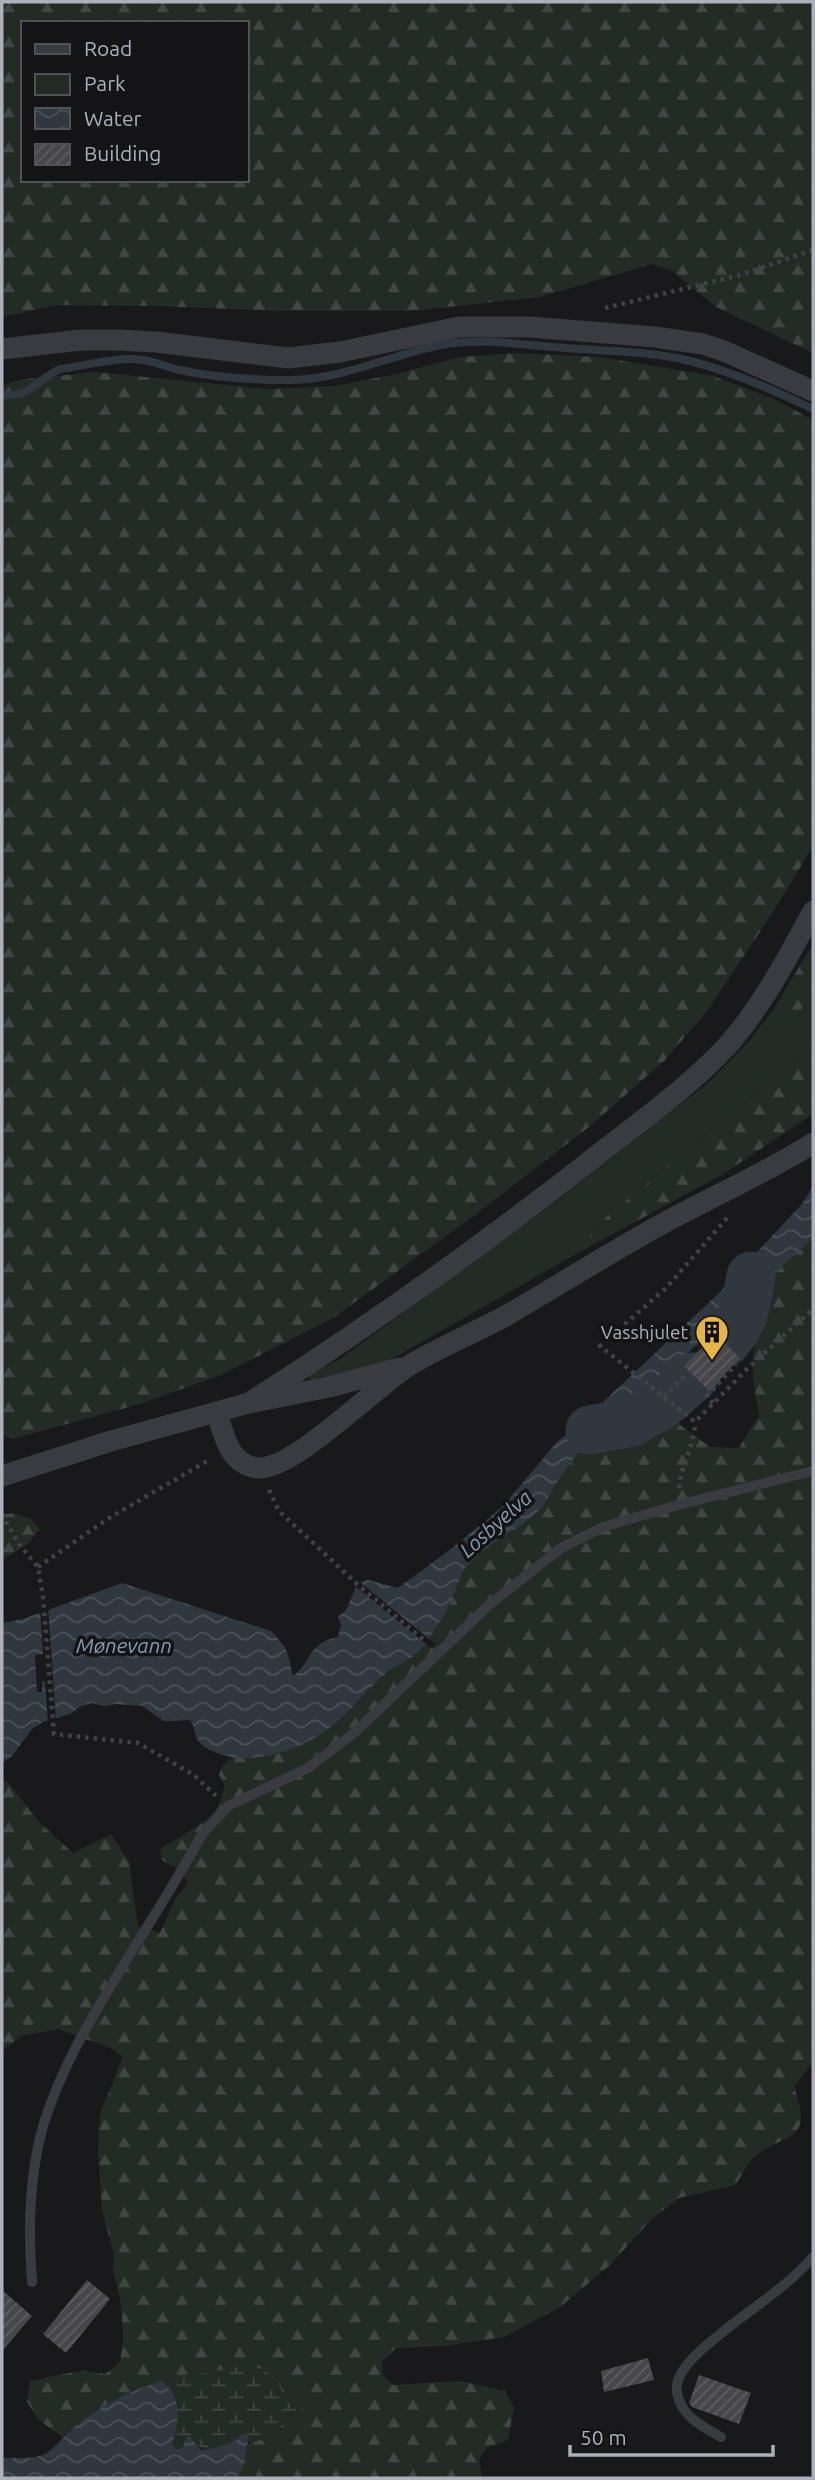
<svg xmlns="http://www.w3.org/2000/svg" width="815" height="2480" font-family="Ubuntu,sans-serif">
  <style>
    .green { fill: #232b25 }
    .forest { fill: url(#forest-firs); fill-rule: evenodd }
    .wetland { fill: url(#wetland-marsh) }
    .water { fill: url(#water-waves) }
    .pier { fill: #19191b }
    .lines { fill: none; stroke-linecap: round; stroke-linejoin: round }
    .stream { stroke: #30383f; stroke-width: 8 }
    .river { stroke: #30383f; stroke-width: 49 }
    .building { fill: url(#building-hatch) }
    .path { stroke: #414247; stroke-width: 4.5; stroke-dasharray: 3.5 5; stroke-linecap: butt }
    .service { stroke: #3a3b40; stroke-width: 10 }
    .minor { stroke: #3a3b40; stroke-width: 21 }
    .labels { text-anchor: middle; stroke-width: 7; stroke-linejoin: round; paint-order: stroke }
    .poi-label { font-size: 19px; fill: #adb0ba; stroke: #141416; text-anchor: end }
    .water-label { font-size: 21px; font-style: italic; fill: #879cb2; stroke: #141416 }
  </style>
  <defs>
    <pattern id="forest-firs" width="22" height="20" patternUnits="userSpaceOnUse" patternTransform="scale(1.75)"><rect width="22" height="20" fill="#232b25"/><path d="M5 1l3.5 6h-7zM16 11l3.5 6h-7z" fill="#404743"/></pattern>
    <pattern id="wetland-marsh" width="20" height="14" patternUnits="userSpaceOnUse" patternTransform="scale(1.75)"><rect width="20" height="14" fill="#232b25"/><path d="M1 5h8M5 5V1M11 12h8M15 12V8" fill="none" stroke="#404743"/></pattern>
    <pattern id="water-waves" width="16" height="10" patternUnits="userSpaceOnUse" patternTransform="scale(1.75)"><rect width="16" height="10" fill="#30383f"/><path d="M0 5q4-4 8 0t8 0" fill="none" stroke="#4b5259"/></pattern>
    <pattern id="building-hatch" width="6" height="6" patternUnits="userSpaceOnUse" patternTransform="scale(1.75)"><rect width="6" height="6" fill="#46464b"/><path d="M-1 1l2-2M0 6l6-6M5 7l2-2" fill="none" stroke="#5e5e63"/></pattern>
  </defs>
  <rect width="100%" height="100%" fill="#19191b"/>
  <path class="green" d="M 813,995 L 813,1046 L 605,1218 L 576,1254 L 371,1371 L 318,1382 L 308,1378 L 313,1372 L 340,1359 L 559,1199 L 709,1082 L 749,1041 L 773,1010 L 783,1017 Z"/>
  <path class="forest" d="M 2,2 L 813,2 L 813,353 L 716,307 L 672,271 L 652,264 L 540,297 L 412,311 L 281,311 L 158,306 L 57,305 L 2,317 ZM 23,23 L 247,23 L 247,180 L 23,180 Z
    M 515,353 L 599,357 L 713,376 L 774,399 L 813,420 L 813,846 L 775,909 L 708,1010 L 664,1061 L 590,1126 L 475,1215 L 333,1318 L 221,1375 L 143,1403 L 13,1439 L 2,1435 L 2,386 L 19,380 L 95,372 L 267,389 L 334,386 L 392,375 L 460,357 Z
    M 813,944 L 813,995 L 795,1017 L 783,1017 L 773,1010 Z
    M 813,1046 L 813,1114 L 723,1174 L 576,1254 L 605,1218 Z
    M 813,1237 L 813,2062 L 794,2087 C 814,2145 787,2130 753,2158 C 745,2166 742,2177 735,2185 L 679,2198 L 652,2219 L 609,2266 L 560,2307 L 504,2337 L 445,2346 L 396,2348 L 382,2362 L 383,2375 L 393,2385 L 460,2381 L 505,2391 L 514,2408 L 508,2440 L 487,2448 L 479,2459 L 482,2478 L 237,2478 C 244,2466 244,2455 249,2443 L 267,2438 L 284,2398 L 262,2369 C 242,2366 224,2370 203,2374 C 140,2385 113,2395 62,2437 L 39,2420 L 27,2402 L 30,2381 L 84,2370 L 105,2374 L 120,2362 L 123,2339 L 121,2303 L 113,2270 L 114,2255 L 102,2210 L 98,2149 L 100,2114 L 123,2057 L 110,2048 L 58,2029 L 21,2036 L 2,2051 L 2,1779 L 9,1784 L 38,1821 L 73,1853 L 111,1834 L 129,1862 L 138,1926 L 160,1933 L 176,1898 L 188,1883 L 180,1870 L 163,1861 L 160,1850 C 177,1837 208,1824 218,1807 C 221,1801 223,1792 225,1785 L 219,1775 L 222,1766 L 233,1757 C 265,1759 312,1743 338,1722 C 356,1707 369,1687 388,1673 C 401,1662 415,1658 426,1644 L 432,1648 L 436,1644 L 429,1639 L 447,1610 L 464,1569 L 483,1551 L 509,1534 L 544,1505 L 558,1480 L 576,1456 L 662,1379 L 672,1388 L 679,1424 L 710,1447 L 739,1448 L 759,1415 C 756,1396 752,1378 753,1358 C 755,1336 762,1313 756,1291 Z
    M 13,1513 L 31,1519 L 40,1529 L 28,1544 L 2,1560 L 2,1515 Z"/>
  <path class="wetland" d="M 244,2366 C 267,2370 278,2374 284,2398 L 302,2399 L 302,2409 L 267,2438 L 249,2443 L 249,2437 L 241,2435 L 237,2440 C 211,2448 210,2458 187,2437 L 182,2448 L 176,2449 L 172,2445 L 174,2437 L 162,2381 Z"/>
  <path class="water" d="M 813,1186 L 813,1238 L 576,1456 L 558,1480 L 544,1505 L 531,1518 L 483,1551 L 464,1569 L 447,1610 L 429,1639 L 360,1582 L 368,1580 L 398,1588 L 451,1549 L 502,1507 L 557,1442 L 586,1418 L 718,1294 L 802,1204 Z
    M 122,1583 L 271,1631 C 291,1651 287,1654 293,1676 C 313,1661 306,1644 338,1637 L 341,1625 L 338,1617 L 346,1610 L 356,1587 L 426,1644 C 415,1658 402,1662 388,1672 C 370,1686 356,1706 338,1721 C 311,1744 276,1759 241,1758 C 227,1757 211,1753 201,1744 C 193,1736 196,1728 190,1720 L 164,1721 L 142,1706 L 116,1704 L 104,1706 L 92,1703 L 81,1706 L 70,1714 L 43,1722 L 32,1729 L 12,1756 L 2,1763 L 2,1623 L 23,1619 Z
    M 162,2381 C 183,2398 179,2421 172,2445 L 176,2449 L 182,2448 L 187,2437 L 190,2437 L 201,2450 C 215,2450 224,2444 237,2440 L 241,2435 L 245,2433 L 249,2437 L 243,2468 L 237,2478 L 2,2478 L 2,2458 C 15,2457 32,2460 45,2454 C 55,2449 63,2436 72,2429 C 100,2406 128,2391 162,2381 Z"/>
  <path class="pier" d="M 48,1607 L 56,1722 L 48,1724 L 45,1681 L 42,1681 L 42,1692 L 37,1692 L 35,1655 L 43,1654 L 40,1609 Z"/>
  <g class="lines">
    <path class="stream" d="M 2,394 C 27,400 39,378 60,369 C 84,366 110,358 134,359 C 150,359 165,367 180,370 C 216,378 255,380 291,380 C 344,379 390,355 441,345 C 477,338 516,344 552,347 C 598,351 645,350 690,361 C 733,372 773,390 813,409"/>
    <path class="river" d="M 726,1342 C 745,1320 746,1304 751,1276
      M 590,1430 L 632,1422 L 663,1404 L 694,1377"/>
  </g>
  <path class="building" d="M 715,1334 L 740,1358 L 709,1391 L 684,1366 Z
    M 87,2280 L 110,2299 L 66,2353 L 43,2334 Z
    M 2,2290 L 32,2316 L 2,2351 Z
    M 648,2358 L 654,2380 L 604,2392 L 601,2371 Z
    M 699,2375 L 751,2393 L 739,2424 L 692,2407 L 689,2403 Z"/>
  <g class="lines">
    <path class="path" d="M 605,308 L 740,275 L 813,250
      M 727,1218 L 667,1287 L 600,1346 L 695,1422 L 747,1369 L 813,1309
      M 664,1397 L 688,1372
      M 713,1403 L 707,1396 L 736,1364
      M 679,1488 C 681,1465 695,1444 695,1422
      M 269,1490 L 279,1511 L 357,1584 L 425,1641
      M 2,1514 L 18,1543 L 38,1567 L 43,1597 L 54,1734 L 138,1743 L 194,1775 L 216,1796
      M 38,1567 L 109,1518 L 209,1460"/>
    <path class="service" d="M 32,2282 C 28,2230 29,2173 44,2123 C 64,2059 102,2000 137,1943 C 160,1907 182,1870 203,1833 L 228,1806 L 308,1768 L 355,1732 L 489,1605 L 561,1548 L 603,1527 L 678,1505 L 813,1471
      M 721,2437 C 703,2427 680,2416 677,2392 C 675,2380 684,2367 692,2359 C 729,2321 778,2297 813,2257"/>
    <path class="minor" d="M 2,349 L 81,340 L 118,340 L 156,342 L 288,358 L 340,352 L 459,327 L 530,327 L 655,337 L 703,344 L 724,351 L 813,391
      M 249,1403 C 365,1329 477,1249 586,1164 C 634,1126 686,1090 728,1045 C 763,1005 788,957 813,911
      M 217,1413 C 224,1435 229,1465 258,1468 C 294,1470 376,1386 410,1365 C 441,1346 477,1332 509,1314 C 564,1282 617,1248 673,1218 C 720,1193 769,1171 813,1143
      M 2,1476 L 111,1441 L 249,1403 L 329,1387 L 400,1368"/>
  </g>
  <defs>
    <symbol id="building-pin" viewBox="-11 -11 22 30"><path d="M0 17L-7.5 6A9.5 9.5 0 1 1 7.5 6Z" fill="#e6b547" stroke="#141416"/><path d="M-4-6H4V6H1V3H-1V6H-4ZM-2.5-4.3h1.7v1.8h-1.7ZM.8-4.3h1.7v1.8H.8ZM-2.5-1h1.7V.8h-1.7ZM.8-1h1.7V.8H.8Z" fill="#111"/></symbol>
  </defs>
  <g fill-rule="evenodd">
    <use href="#building-pin" x="693" y="1313" width="38" height="52"/>
  </g>
  <g class="labels">
    <g class="poi-label">
      <text x="688" y="1339">Vasshjulet</text>
    </g>
    <g class="water-label">
      <text transform="translate(496 1524) rotate(-42)" y="7">Losbyelva</text>
      <text x="124" y="1653">Mønevann</text>
    </g>
  </g>
  <rect width="815" height="2480" fill="none" stroke="#adb0ba" stroke-width="7"/>
  <rect x="21" y="21" width="228" height="161" fill="#141416" stroke="#515258" stroke-width="2"/>
  <rect x="35" y="44" width="35" height="10" fill="#3a3b40" stroke="#515258" stroke-width="2"/>
  <text x="84" y="56" font-size="21" fill="#adb0ba">Road</text>
  <rect x="35" y="74" width="35" height="21" fill="#232b25" stroke="#515258" stroke-width="2"/>
  <text x="84" y="91" font-size="21" fill="#adb0ba">Park</text>
  <rect x="35" y="108" width="35" height="21" fill="url(#water-waves)" stroke="#515258" stroke-width="2"/>
  <text x="84" y="126" font-size="21" fill="#adb0ba">Water</text>
  <rect x="35" y="144" width="35" height="21" fill="url(#building-hatch)" stroke="#515258" stroke-width="2"/>
  <text x="84" y="161" font-size="21" fill="#adb0ba">Building</text>
  <path d="M570 2445v10h203v-10" fill="none" stroke="#adb0ba" stroke-width="3.5"/>
  <text x="580" y="2445" font-size="21" fill="#adb0ba" stroke="#141416" stroke-width="5" paint-order="stroke">50 m</text>
</svg>
